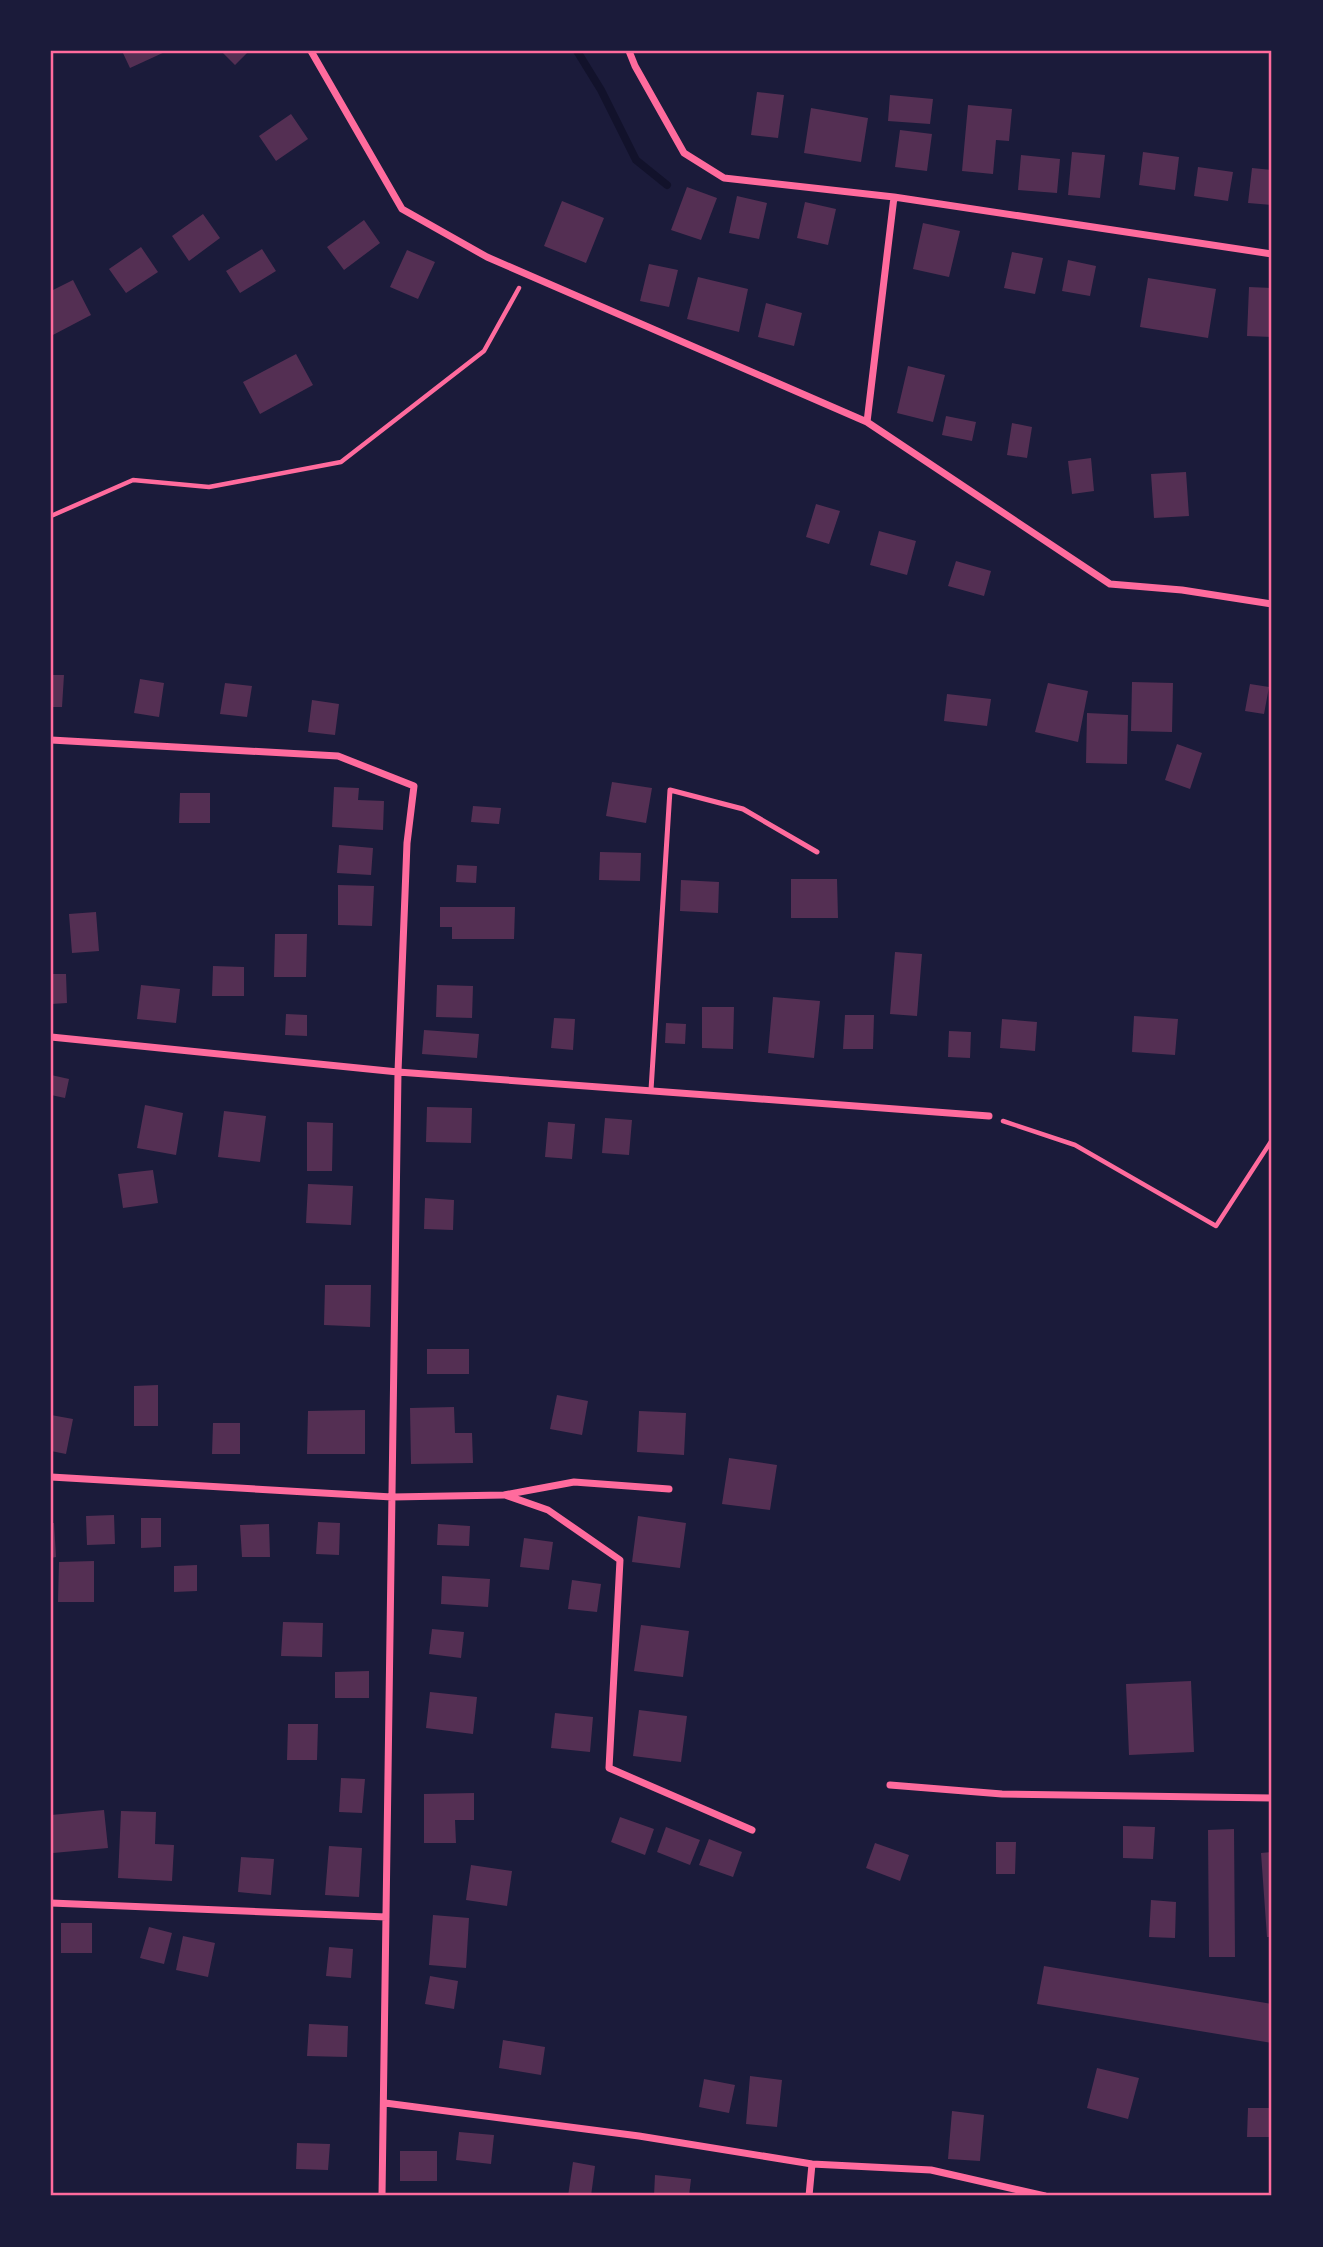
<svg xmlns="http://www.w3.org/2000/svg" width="1323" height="2247" font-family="Lora,serif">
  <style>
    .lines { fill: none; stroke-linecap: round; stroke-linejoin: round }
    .stream { stroke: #12122b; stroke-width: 8 }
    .building { fill: #542f53 }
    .path { stroke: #ff6b9d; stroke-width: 4.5 }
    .service { stroke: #ff6b9d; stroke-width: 5 }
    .minor { stroke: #ff6b9d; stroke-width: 7 }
    .neatline { fill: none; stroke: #ff6b9d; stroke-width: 2.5 }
  </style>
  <rect width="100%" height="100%" fill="#1b1b3a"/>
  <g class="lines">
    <path class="stream" d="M 577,51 L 601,90 L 636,160 L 667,185"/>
  </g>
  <path class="building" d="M 122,51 L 167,51 L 130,68 Z
    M 221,51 L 249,51 L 235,65 Z
    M 757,92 L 784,95 L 778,138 L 751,135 Z
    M 890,95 L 933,99 L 930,124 L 888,121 Z
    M 968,105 L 1012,109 L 1009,141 L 996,140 L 993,174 L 962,171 Z
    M 811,108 L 868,118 L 861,162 L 804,153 Z
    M 291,114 L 308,139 L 276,161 L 259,136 Z
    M 900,130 L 932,134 L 927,171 L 895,167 Z
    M 1072,152 L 1105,155 L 1100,198 L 1068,195 Z
    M 1143,152 L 1179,157 L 1175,190 L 1139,185 Z
    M 1021,155 L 1060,159 L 1057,193 L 1018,190 Z
    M 1198,167 L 1233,172 L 1228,201 L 1194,196 Z
    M 1252,168 L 1272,170 L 1272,205 L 1248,203 Z
    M 687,187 L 717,198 L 701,240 L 671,230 Z
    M 737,196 L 767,203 L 759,239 L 729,233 Z
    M 562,201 L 604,218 L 586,263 L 544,246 Z
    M 805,202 L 836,209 L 828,245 L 797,238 Z
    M 203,214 L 220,238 L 189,261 L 172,236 Z
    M 364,220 L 380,243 L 344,270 L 327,247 Z
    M 923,223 L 960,231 L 949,277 L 913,269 Z
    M 141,247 L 158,272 L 126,293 L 109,269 Z
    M 262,249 L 276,271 L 240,293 L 226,271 Z
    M 407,250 L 435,262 L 418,299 L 390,287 Z
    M 1012,252 L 1043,258 L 1035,294 L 1004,288 Z
    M 1068,260 L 1096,266 L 1090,296 L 1062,291 Z
    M 649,264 L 678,270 L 669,307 L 640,301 Z
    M 698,277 L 748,289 L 739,332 L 687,319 Z
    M 1148,278 L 1216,289 L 1208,338 L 1140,327 Z
    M 73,280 L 91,315 L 51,336 L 51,291 Z
    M 1249,287 L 1272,288 L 1272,337 L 1247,336 Z
    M 766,303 L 802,313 L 794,346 L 758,337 Z
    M 296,354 L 313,385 L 260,414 L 243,382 Z
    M 908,366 L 945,375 L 933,422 L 897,413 Z
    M 946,416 L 976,422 L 972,441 L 942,435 Z
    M 1012,423 L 1032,427 L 1027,458 L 1007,455 Z
    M 1091,458 L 1094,491 L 1072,494 L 1068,461 Z
    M 1186,472 L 1189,516 L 1154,518 L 1151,474 Z
    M 816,504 L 840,511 L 829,544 L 806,537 Z
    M 879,531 L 916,541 L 907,575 L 870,565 Z
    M 956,561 L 991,571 L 984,596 L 948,586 Z
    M 51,675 L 64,675 L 62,707 L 51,707 Z
    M 140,679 L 164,683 L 159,717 L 134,713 Z
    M 1132,682 L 1173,683 L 1172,732 L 1131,731 Z
    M 225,683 L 252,686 L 247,717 L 220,714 Z
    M 1048,683 L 1088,691 L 1078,742 L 1035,732 Z
    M 1250,684 L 1269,687 L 1264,714 L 1245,711 Z
    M 947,694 L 991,699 L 987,726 L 944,721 Z
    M 312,700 L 339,704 L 335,735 L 308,732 Z
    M 1087,713 L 1128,715 L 1127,764 L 1086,763 Z
    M 1177,744 L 1202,753 L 1190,789 L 1165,780 Z
    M 612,782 L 652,788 L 646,823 L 606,816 Z
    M 334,787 L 359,788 L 358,800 L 384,801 L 383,830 L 332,827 Z
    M 180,793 L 210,793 L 210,823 L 179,823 Z
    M 473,806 L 501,808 L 499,824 L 471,822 Z
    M 339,845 L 373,848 L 371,875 L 337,873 Z
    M 600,852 L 641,853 L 640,881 L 599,880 Z
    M 457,865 L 477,866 L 476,883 L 456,882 Z
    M 791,879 L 837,879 L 838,918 L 791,918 Z
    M 681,880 L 719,882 L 718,913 L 680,911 Z
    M 338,885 L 374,886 L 372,926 L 338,925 Z
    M 440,907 L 515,907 L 514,939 L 452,939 L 452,927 L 440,927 Z
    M 96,912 L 99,951 L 72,953 L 69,914 Z
    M 275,934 L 307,934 L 306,977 L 274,977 Z
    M 895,952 L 922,954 L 917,1016 L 890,1014 Z
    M 213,966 L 244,967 L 244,996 L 212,996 Z
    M 51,974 L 66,974 L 67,1003 L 51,1004 Z
    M 141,985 L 180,989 L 176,1023 L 137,1019 Z
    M 437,985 L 473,986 L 472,1018 L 436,1017 Z
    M 773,997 L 820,1001 L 814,1058 L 768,1053 Z
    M 702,1007 L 734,1007 L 733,1049 L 702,1048 Z
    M 286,1014 L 307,1015 L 307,1036 L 285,1035 Z
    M 845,1015 L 874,1015 L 873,1049 L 843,1049 Z
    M 1134,1016 L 1178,1019 L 1175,1055 L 1132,1052 Z
    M 554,1018 L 575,1019 L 573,1050 L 551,1048 Z
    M 1002,1019 L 1037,1022 L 1035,1051 L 1000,1048 Z
    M 666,1023 L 686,1024 L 685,1044 L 665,1043 Z
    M 424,1030 L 479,1034 L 477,1058 L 422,1054 Z
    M 949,1031 L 971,1032 L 970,1058 L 948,1057 Z
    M 51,1075 L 69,1079 L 65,1098 L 51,1095 Z
    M 145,1105 L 183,1113 L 176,1155 L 137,1148 Z
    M 427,1107 L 472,1108 L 471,1143 L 426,1142 Z
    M 224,1111 L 266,1116 L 260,1162 L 218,1157 Z
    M 605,1118 L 632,1120 L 629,1155 L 602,1153 Z
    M 307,1122 L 333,1123 L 332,1171 L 307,1171 Z
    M 548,1122 L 575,1124 L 572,1159 L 545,1157 Z
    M 153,1170 L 158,1203 L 123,1208 L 118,1174 Z
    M 308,1184 L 353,1186 L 351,1225 L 306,1223 Z
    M 425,1198 L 454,1200 L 453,1230 L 424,1229 Z
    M 325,1285 L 371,1285 L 370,1327 L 324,1325 Z
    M 427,1349 L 469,1349 L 469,1374 L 427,1374 Z
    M 158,1385 L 158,1426 L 134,1426 L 134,1386 Z
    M 557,1395 L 588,1401 L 582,1435 L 550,1429 Z
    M 454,1407 L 455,1433 L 472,1433 L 473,1463 L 411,1464 L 410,1408 Z
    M 365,1410 L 365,1454 L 307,1454 L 308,1411 Z
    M 639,1411 L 686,1413 L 684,1455 L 637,1452 Z
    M 51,1415 L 73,1419 L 66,1454 L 51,1451 Z
    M 213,1423 L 240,1423 L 240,1454 L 212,1454 Z
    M 729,1458 L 777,1465 L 770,1510 L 722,1504 Z
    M 114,1515 L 115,1544 L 87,1545 L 86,1516 Z
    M 638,1516 L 686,1523 L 680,1568 L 632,1562 Z
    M 141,1518 L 161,1518 L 161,1547 L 141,1548 Z
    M 318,1522 L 340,1523 L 339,1555 L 316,1554 Z
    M 51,1523 L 54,1523 L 56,1557 L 51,1558 Z
    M 269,1524 L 270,1557 L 242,1557 L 240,1525 Z
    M 438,1524 L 470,1526 L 469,1546 L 437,1545 Z
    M 524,1538 L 553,1542 L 549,1570 L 520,1567 Z
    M 94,1561 L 94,1602 L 58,1602 L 59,1562 Z
    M 197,1565 L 197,1591 L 174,1592 L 174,1566 Z
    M 442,1576 L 490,1579 L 488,1607 L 441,1604 Z
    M 572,1580 L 601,1584 L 597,1612 L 568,1609 Z
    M 283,1622 L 323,1623 L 322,1657 L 281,1656 Z
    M 641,1625 L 689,1631 L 683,1677 L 634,1671 Z
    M 432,1629 L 464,1632 L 461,1658 L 429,1654 Z
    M 369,1671 L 369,1698 L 335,1698 L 335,1672 Z
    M 1191,1681 L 1194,1752 L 1129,1755 L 1126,1684 Z
    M 430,1692 L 477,1697 L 473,1734 L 426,1728 Z
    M 639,1710 L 687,1716 L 681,1762 L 633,1756 Z
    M 555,1713 L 593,1717 L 590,1752 L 551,1748 Z
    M 288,1724 L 318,1724 L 317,1760 L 287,1760 Z
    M 341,1778 L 365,1779 L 362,1813 L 339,1812 Z
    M 474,1793 L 474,1820 L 455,1820 L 456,1843 L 424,1843 L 424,1794 Z
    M 104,1810 L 108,1848 L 53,1853 L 51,1815 Z
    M 121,1811 L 156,1812 L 155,1844 L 174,1845 L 172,1881 L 118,1878 Z
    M 620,1817 L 654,1829 L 645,1855 L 611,1842 Z
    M 1123,1826 L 1155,1827 L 1153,1859 L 1123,1858 Z
    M 666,1827 L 700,1840 L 690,1865 L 657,1852 Z
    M 1234,1829 L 1235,1957 L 1209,1957 L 1208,1830 Z
    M 709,1839 L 742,1852 L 733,1877 L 699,1865 Z
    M 996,1842 L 1016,1842 L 1015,1874 L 996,1874 Z
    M 875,1843 L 909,1855 L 900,1881 L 866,1868 Z
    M 329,1846 L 362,1848 L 359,1897 L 325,1895 Z
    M 1272,1852 L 1272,1937 L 1267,1937 L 1261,1853 Z
    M 241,1857 L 274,1859 L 271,1895 L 238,1892 Z
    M 471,1865 L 512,1871 L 507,1906 L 466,1900 Z
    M 1151,1900 L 1176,1902 L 1175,1938 L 1149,1937 Z
    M 433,1915 L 469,1918 L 466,1968 L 429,1965 Z
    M 61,1923 L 92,1923 L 92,1953 L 61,1953 Z
    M 149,1927 L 172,1933 L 164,1964 L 140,1958 Z
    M 183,1936 L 215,1943 L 208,1977 L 176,1970 Z
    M 329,1947 L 353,1949 L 351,1978 L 326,1976 Z
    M 1044,1966 L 1272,2004 L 1272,2043 L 1037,2004 Z
    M 430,1976 L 458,1981 L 454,2009 L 425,2004 Z
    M 309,2024 L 348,2026 L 347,2057 L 307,2056 Z
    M 503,2040 L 545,2047 L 541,2075 L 499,2068 Z
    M 1097,2068 L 1139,2078 L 1128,2119 L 1087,2108 Z
    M 750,2076 L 782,2080 L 777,2127 L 746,2124 Z
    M 704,2079 L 735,2085 L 729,2113 L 699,2107 Z
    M 1248,2108 L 1272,2108 L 1272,2137 L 1247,2137 Z
    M 952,2111 L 984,2115 L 980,2161 L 948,2159 Z
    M 459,2132 L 494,2135 L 491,2164 L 456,2160 Z
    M 297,2143 L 330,2144 L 328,2170 L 296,2169 Z
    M 400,2151 L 437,2151 L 437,2181 L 400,2181 Z
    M 573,2162 L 595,2166 L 591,2196 L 568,2196 Z
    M 655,2175 L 691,2179 L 689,2196 L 654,2196 Z"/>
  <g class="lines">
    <path class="path" d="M 51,516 L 133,480 L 209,487 L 341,462 L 484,351 L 519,288
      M 1003,1121 L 1075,1145 L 1216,1226 L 1272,1140"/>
    <path class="service" d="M 651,1090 L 670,790 L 743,809 L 817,852"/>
    <path class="minor" d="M 311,51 L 402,209 L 487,257 L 867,422 L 1110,584 L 1182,590 L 1272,604
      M 629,51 L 635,66 L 684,153 L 724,178 L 894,197 L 1272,254
      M 867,422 L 894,197
      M 51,740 L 338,756 L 414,786 L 407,843 L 398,1072 L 382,2196
      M 51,1037 L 398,1072 L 989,1116
      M 51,1477 L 392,1497 L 504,1495 L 574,1482 L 669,1489
      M 505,1495 L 548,1510 L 620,1560 L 609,1768 L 752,1830
      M 890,1785 L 1002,1794 L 1272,1798
      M 51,1903 L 386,1917
      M 385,2103 L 639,2136 L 812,2164 L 931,2170 L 1045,2196
      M 809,2196 L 812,2164"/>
  </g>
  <rect width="1323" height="2247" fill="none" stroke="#1b1b3a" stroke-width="105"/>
  <rect x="52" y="52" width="1218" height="2142" class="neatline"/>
</svg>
